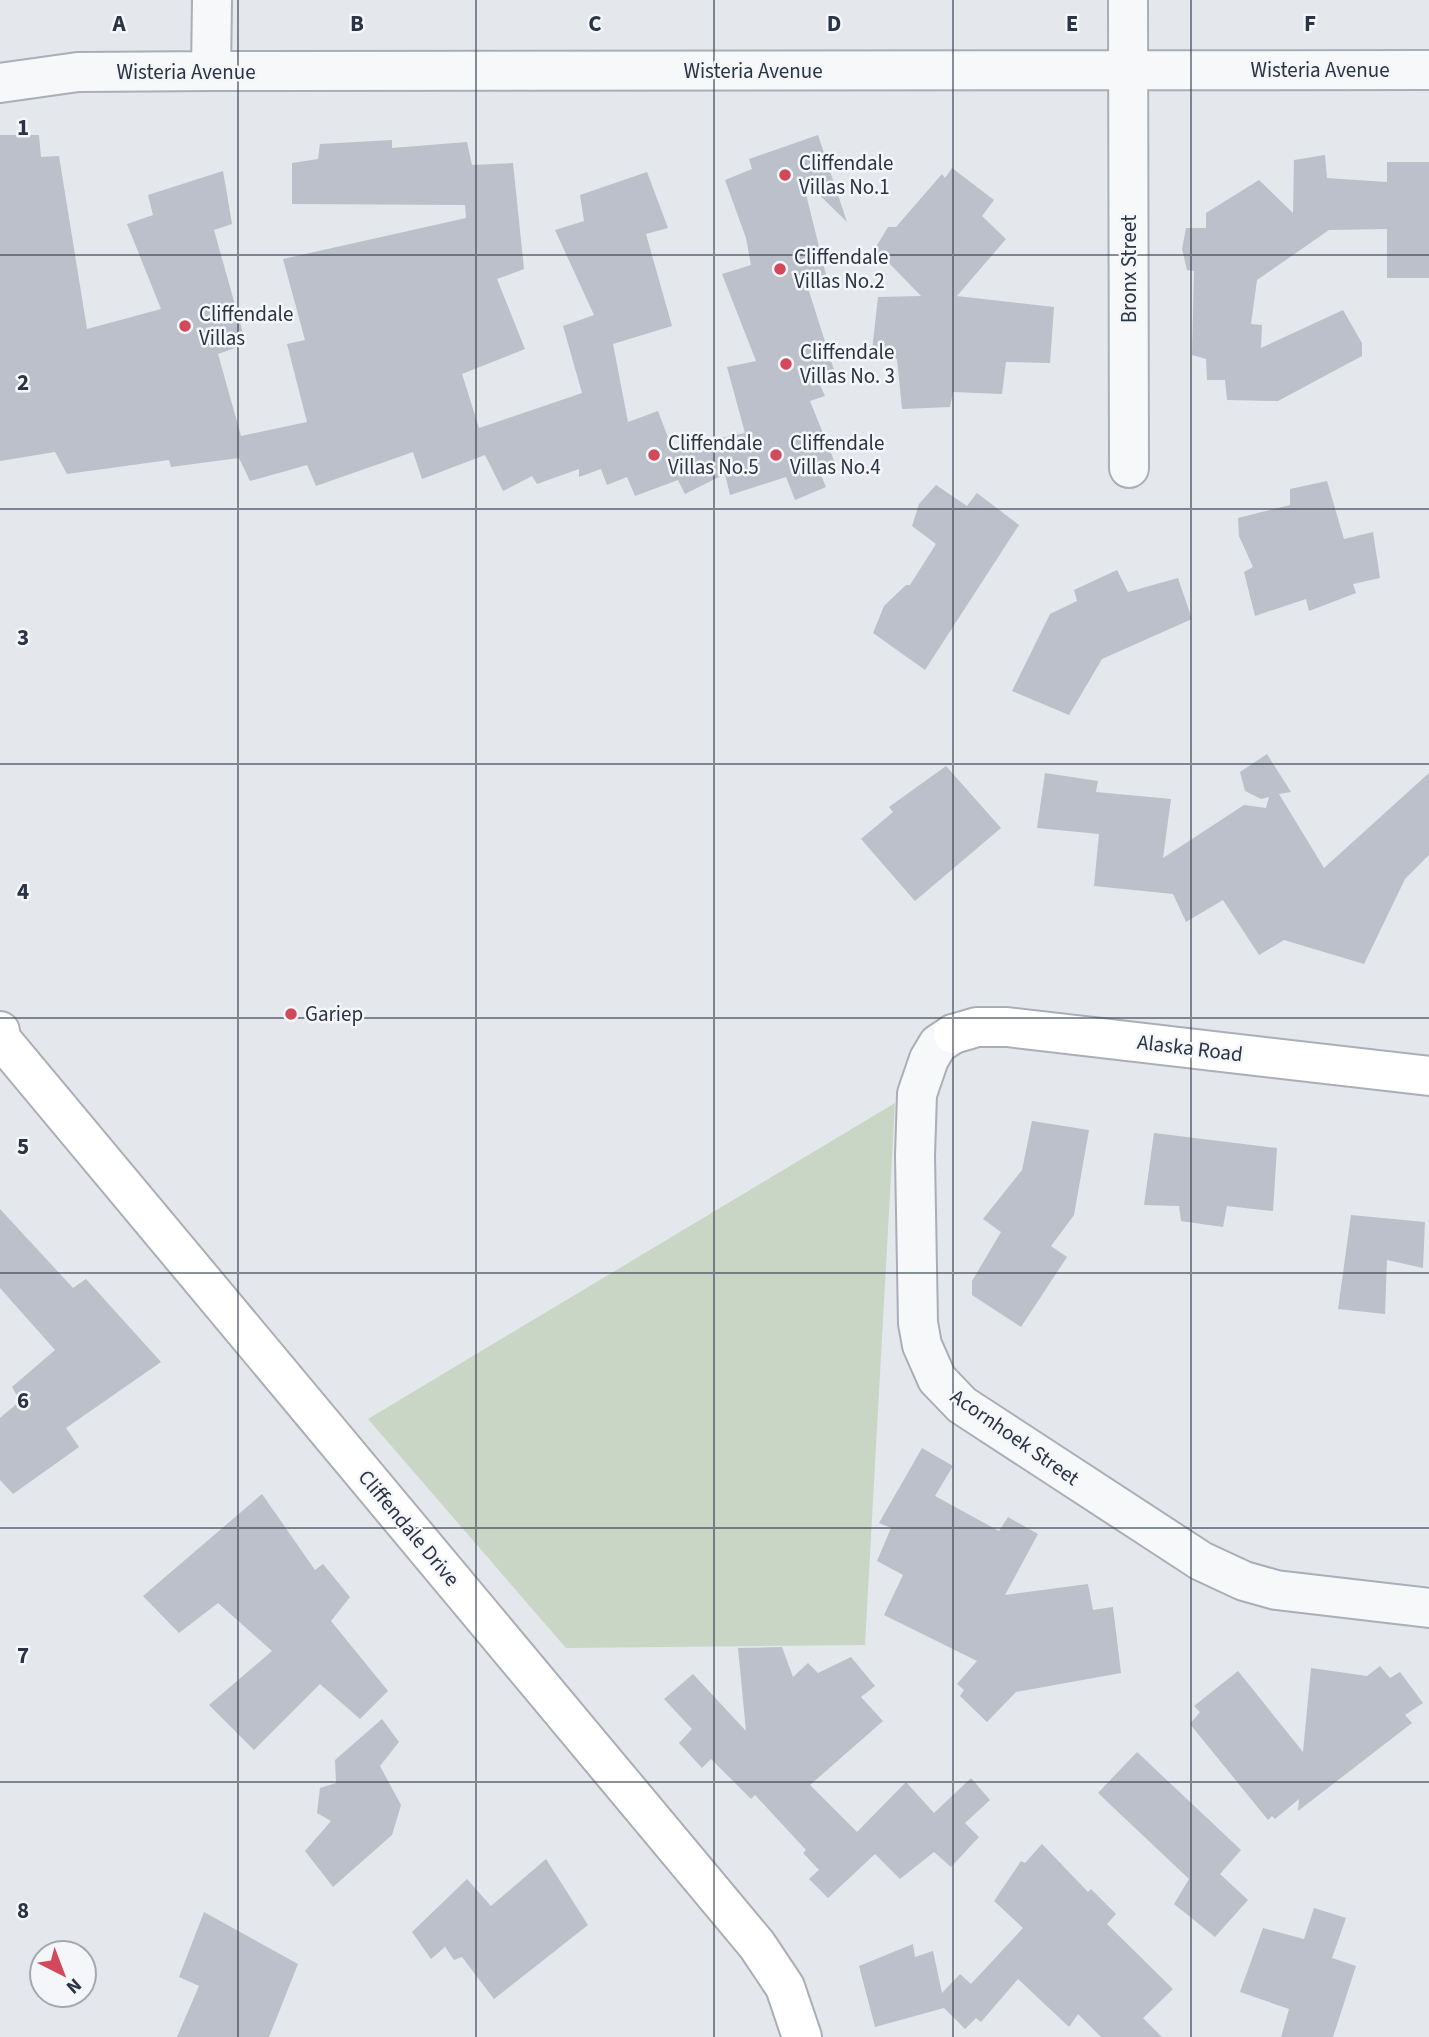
<svg xmlns="http://www.w3.org/2000/svg" width="1429" height="2037" font-family="'Source Sans 3',sans-serif">
  <style>
    .green { fill: #c9d6c5 }
    .building { fill: #bbc0ca }
    .lines { fill: none; stroke-linecap: round; stroke-linejoin: round }
    .street-casing { stroke: #a9aeb7; stroke-width: 42 }
    .secondary-casing { stroke: #a9aeb7; stroke-width: 42 }
    .street { stroke: #f7f8fa; stroke-width: 38 }
    .secondary { stroke: #fff; stroke-width: 38 }
    .grid { fill: none; stroke: #2b3445; stroke-width: 2; stroke-opacity: 0.55 }
    .poi-dot { fill: #d1495b; stroke: #f4f6f9; stroke-width: 2.5 }
    .labels { text-anchor: middle; stroke-width: 5; stroke-linejoin: round; paint-order: stroke }
    .street-label { font-size: 21px; fill: #2b3445; stroke: #f4f6f9 }
    .poi-label { font-size: 21px; fill: #2b3445; stroke: #f4f6f9; text-anchor: start }
    .grid-label { font-size: 23px; text-anchor: middle; font-weight: bold; fill: #2b3445; stroke: #f4f6f9; stroke-width: 5; stroke-linejoin: round; paint-order: stroke }
  </style>
  <rect width="100%" height="100%" fill="#e4e7ec"/>
  <path class="green" d="M 895,1103 L 865,1645 L 566,1648 L 368,1419 Z"/>
  <path class="building" d="M 0,135 L 39,135 L 41,157 L 59,156 L 87,329 L 161,309 L 127,224 L 153,215 L 148,195 L 223,171 L 232,224 L 214,230 L 246,344 L 218,354 L 241,436 L 307,422 L 287,344 L 305,340 L 283,259 L 466,218 L 465,205 L 292,204 L 292,163 L 318,159 L 320,144 L 392,140 L 392,148 L 467,142 L 472,165 L 513,163 L 524,269 L 497,279 L 525,349 L 462,374 L 479,428 L 582,393 L 563,326 L 594,315 L 555,230 L 584,221 L 580,195 L 647,172 L 668,228 L 646,234 L 672,326 L 613,344 L 628,422 L 658,411 L 672,448 L 745,433 L 727,367 L 756,361 L 722,274 L 751,265 L 746,238 L 725,180 L 752,169 L 749,159 L 818,135 L 847,222 L 802,178 L 827,279 L 807,285 L 835,373 L 818,381 L 825,396 L 810,401 L 835,463 L 818,468 L 826,487 L 795,500 L 786,477 L 730,495 L 725,474 L 685,494 L 678,480 L 635,496 L 627,477 L 607,485 L 601,469 L 579,477 L 579,469 L 537,484 L 532,476 L 503,491 L 485,455 L 422,479 L 413,452 L 316,486 L 307,465 L 250,481 L 239,458 L 171,467 L 169,460 L 67,474 L 55,452 L 0,461 Z
    M 1325,155 L 1327,178 L 1387,182 L 1387,162 L 1429,162 L 1429,278 L 1387,278 L 1387,229 L 1329,230 L 1257,280 L 1251,324 L 1262,325 L 1261,348 L 1343,310 L 1362,343 L 1362,356 L 1278,401 L 1227,400 L 1225,380 L 1207,380 L 1206,359 L 1192,355 L 1194,271 L 1187,270 L 1182,249 L 1186,228 L 1206,228 L 1206,213 L 1259,180 L 1293,213 L 1294,160 Z
    M 952,168 L 994,200 L 982,216 L 1006,239 L 957,296 L 1054,307 L 1050,363 L 1006,362 L 1002,394 L 953,392 L 950,407 L 902,409 L 897,359 L 871,360 L 878,297 L 921,296 L 886,260 L 864,267 L 888,227 L 896,227 L 942,174 L 945,178 Z
    M 1327,481 L 1344,539 L 1373,532 L 1380,578 L 1353,584 L 1356,593 L 1309,611 L 1306,599 L 1255,616 L 1244,572 L 1253,567 L 1239,536 L 1238,518 L 1290,505 L 1290,489 Z
    M 936,485 L 967,506 L 977,493 L 1019,525 L 925,670 L 873,633 L 884,606 L 906,585 L 910,585 L 936,544 L 912,526 L 919,504 Z
    M 1117,570 L 1128,592 L 1178,578 L 1192,619 L 1102,659 L 1069,715 L 1012,691 L 1050,614 L 1077,601 L 1074,590 Z
    M 1267,754 L 1291,792 L 1279,794 L 1324,868 L 1429,773 L 1429,855 L 1405,879 L 1364,964 L 1284,940 L 1259,955 L 1223,900 L 1186,922 L 1173,894 L 1094,886 L 1099,834 L 1037,828 L 1045,773 L 1098,781 L 1096,792 L 1171,799 L 1163,858 L 1244,805 L 1266,808 L 1269,797 L 1261,799 L 1245,791 L 1240,772 Z
    M 946,766 L 1001,828 L 915,901 L 861,839 L 893,812 L 889,807 Z
    M 1032,1121 L 1089,1130 L 1074,1215 L 1051,1246 L 1067,1257 L 1021,1327 L 972,1295 L 972,1281 L 1001,1232 L 983,1219 L 1022,1170 Z
    M 1154,1133 L 1277,1148 L 1273,1211 L 1227,1206 L 1223,1227 L 1181,1221 L 1179,1206 L 1144,1205 Z
    M 0,1209 L 73,1288 L 86,1279 L 161,1362 L 66,1428 L 79,1447 L 13,1494 L 0,1480 L 0,1418 L 20,1401 L 12,1387 L 55,1350 L 0,1288 Z
    M 1351,1215 L 1425,1222 L 1423,1268 L 1387,1260 L 1385,1314 L 1338,1309 Z
    M 922,1448 L 953,1466 L 935,1496 L 999,1531 L 1008,1517 L 1038,1534 L 1005,1595 L 1088,1584 L 1093,1610 L 1113,1607 L 1121,1673 L 1016,1692 L 987,1722 L 960,1696 L 964,1690 L 957,1684 L 977,1661 L 884,1615 L 903,1575 L 877,1561 L 891,1528 L 879,1523 Z
    M 262,1494 L 315,1570 L 323,1564 L 350,1597 L 331,1621 L 388,1691 L 360,1719 L 320,1684 L 254,1750 L 209,1705 L 272,1651 L 218,1603 L 179,1633 L 143,1596 Z
    M 782,1647 L 793,1677 L 808,1663 L 818,1673 L 851,1657 L 875,1686 L 861,1697 L 883,1721 L 810,1785 L 857,1832 L 906,1782 L 934,1813 L 971,1778 L 990,1800 L 965,1823 L 979,1837 L 951,1867 L 934,1852 L 900,1879 L 875,1854 L 828,1898 L 809,1879 L 819,1870 L 803,1853 L 806,1850 L 755,1795 L 751,1799 L 711,1759 L 702,1768 L 679,1743 L 692,1729 L 664,1699 L 693,1674 L 746,1731 L 738,1648 Z
    M 1380,1666 L 1390,1678 L 1400,1672 L 1423,1703 L 1405,1715 L 1412,1723 L 1298,1811 L 1299,1799 L 1275,1819 L 1272,1816 L 1268,1820 L 1190,1724 L 1200,1712 L 1194,1706 L 1238,1671 L 1303,1752 L 1311,1668 L 1367,1676 Z
    M 382,1719 L 399,1742 L 380,1766 L 401,1805 L 392,1835 L 333,1887 L 305,1851 L 331,1821 L 317,1813 L 320,1788 L 336,1783 L 335,1760 Z
    M 1137,1752 L 1241,1850 L 1220,1874 L 1248,1900 L 1215,1937 L 1174,1904 L 1189,1879 L 1098,1793 Z
    M 1042,1844 L 1088,1892 L 1091,1889 L 1116,1914 L 1107,1924 L 1173,1989 L 1143,2018 L 1162,2037 L 1101,2037 L 1078,2014 L 1069,2027 L 1018,1979 L 981,2022 L 976,2018 L 965,2029 L 944,2008 L 875,2027 L 859,1966 L 913,1944 L 915,1957 L 933,1951 L 942,1993 L 960,1974 L 971,1984 L 1023,1928 L 994,1901 L 1021,1861 L 1025,1863 Z
    M 546,1859 L 588,1925 L 494,1999 L 462,1957 L 454,1960 L 445,1947 L 431,1959 L 412,1932 L 467,1879 L 491,1906 Z
    M 1314,1908 L 1346,1918 L 1332,1958 L 1356,1966 L 1333,2037 L 1281,2037 L 1289,2009 L 1240,1992 L 1263,1928 L 1304,1939 Z
    M 204,1912 L 298,1964 L 269,2037 L 177,2037 L 199,1986 L 179,1977 Z"/>
  <g class="lines">
    <defs>
      <path id="street" d="M 1128,0 L 1129,468
        M 211,71 L 212,0
        M 0,83 L 78,72 L 211,71 L 1429,70
        M 953,1034 L 938,1044 L 929,1059 L 917,1094 L 915,1156 L 918,1323 L 922,1345 L 937,1379 L 962,1405 L 1201,1561 L 1244,1581 L 1276,1590 L 1429,1608"/>
      <path id="secondary" d="M 0,1031 L 1,1039 L 757,1945 L 785,1987 L 802,2037
        M 953,1034 L 977,1027 L 1007,1027 L 1429,1076"/>
    </defs>
    <use href="#street" class="street-casing"/>
    <use href="#secondary" class="secondary-casing"/>
    <use href="#street" class="street"/>
    <use href="#secondary" class="secondary"/>
  </g>
  <path class="grid" d="M 238,0 L 238,2037M 476,0 L 476,2037M 714,0 L 714,2037M 953,0 L 953,2037M 1191,0 L 1191,2037M 0,255 L 1429,255M 0,509 L 1429,509M 0,764 L 1429,764M 0,1018 L 1429,1018M 0,1273 L 1429,1273M 0,1528 L 1429,1528M 0,1782 L 1429,1782"/>
  <g class="poi-dot">
    <circle cx="785" cy="175" r="7"/>
    <circle cx="780" cy="269" r="7"/>
    <circle cx="185" cy="326" r="7"/>
    <circle cx="786" cy="364" r="7"/>
    <circle cx="654" cy="455" r="7"/>
    <circle cx="776" cy="455" r="7"/>
    <circle cx="291" cy="1014" r="7"/>
  </g>
  <g class="labels">
    <g class="street-label">
      <text x="1320" y="77">Wisteria Avenue</text>
      <text x="753" y="78">Wisteria Avenue</text>
      <text x="186" y="79">Wisteria Avenue</text>
      <text transform="translate(1129 269) rotate(-90)" y="7">Bronx Street</text>
      <text transform="translate(1190 1048) rotate(7)" y="7">Alaska Road</text>
      <text transform="translate(1015 1437) rotate(35)" y="7">Acornhoek Street</text>
      <text transform="translate(409 1528) rotate(50)" y="7">Cliffendale Drive</text>
    </g>
    <g class="poi-label">
      <text x="799" y="170">Cliffendale<tspan x="799" dy="24">Villas No.1</tspan></text>
      <text x="794" y="264">Cliffendale<tspan x="794" dy="24">Villas No.2</tspan></text>
      <text x="199" y="321">Cliffendale<tspan x="199" dy="24">Villas</tspan></text>
      <text x="800" y="359">Cliffendale<tspan x="800" dy="24">Villas No. 3</tspan></text>
      <text x="668" y="450">Cliffendale<tspan x="668" dy="24">Villas No.5</tspan></text>
      <text x="790" y="450">Cliffendale<tspan x="790" dy="24">Villas No.4</tspan></text>
      <text x="305" y="1021">Gariep</text>
    </g>
  </g>
  <g class="grid-label">
    <text x="119" y="31">A</text>
    <text x="357" y="31">B</text>
    <text x="595" y="31">C</text>
    <text x="834" y="31">D</text>
    <text x="1072" y="31">E</text>
    <text x="1310" y="31">F</text>
    <text x="23" y="135">1</text>
    <text x="23" y="390">2</text>
    <text x="23" y="645">3</text>
    <text x="23" y="899">4</text>
    <text x="23" y="1154">5</text>
    <text x="23" y="1408">6</text>
    <text x="23" y="1663">7</text>
    <text x="23" y="1918">8</text>
  </g>
  <g transform="translate(63 1974) rotate(138)"><circle r="33" fill="#f4f6f9" stroke="#a4a8b1" stroke-width="2"/>
  <path d="M0-5L12 26L0 18L-12 26Z" fill="#d1495b"/>
  <text y="-10" font-size="19" font-weight="bold" text-anchor="middle" fill="#2b3445">N</text>
  </g>
</svg>
